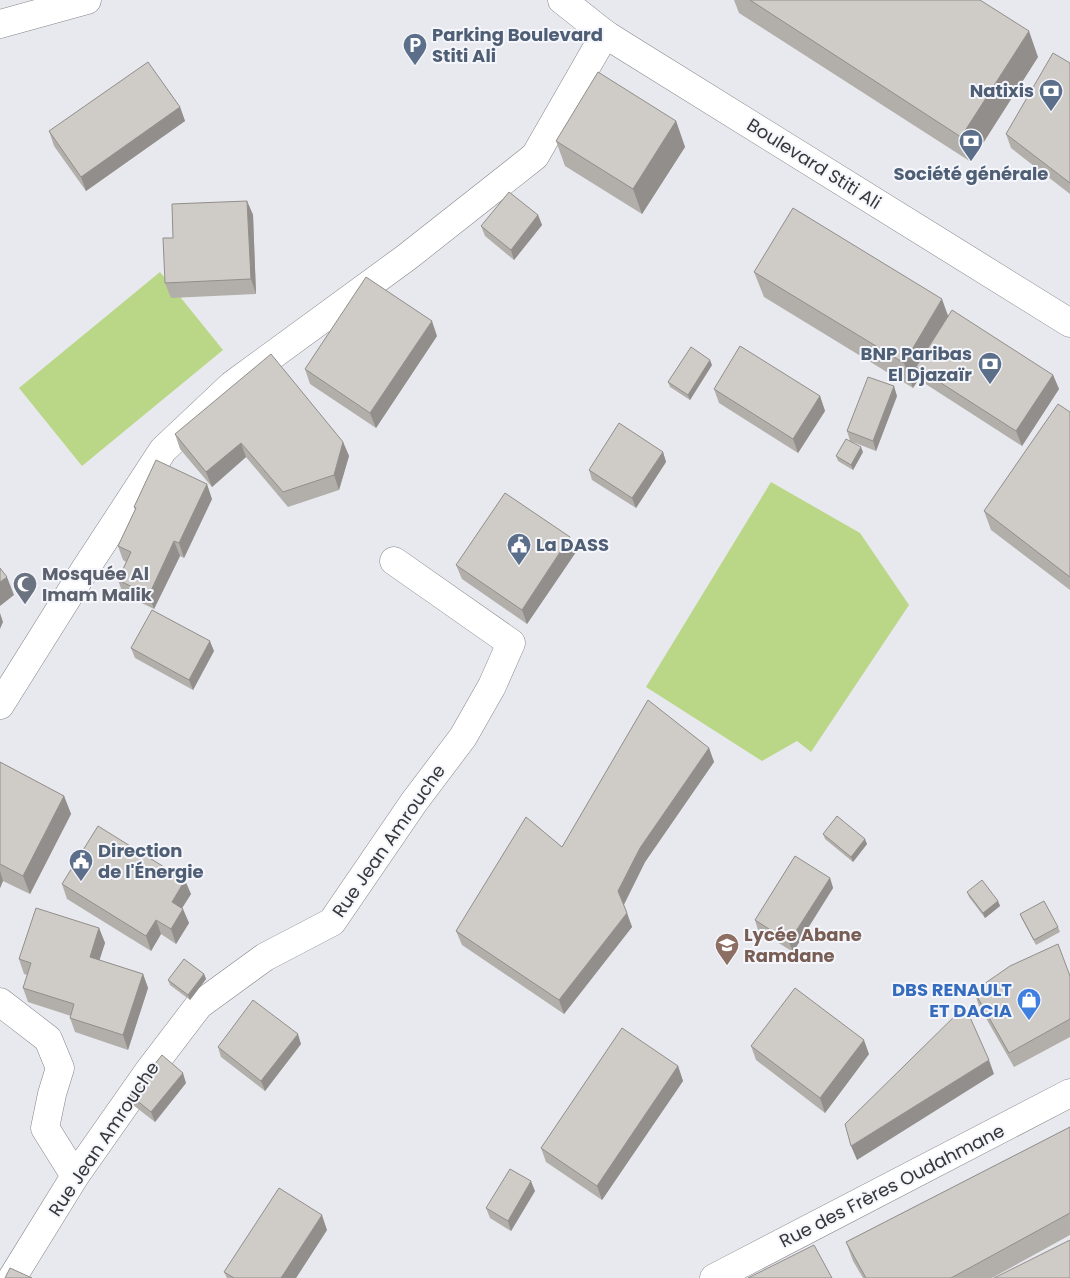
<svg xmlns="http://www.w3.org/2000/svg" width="1070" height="1278" font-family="Poppins,sans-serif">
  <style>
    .green { fill: #b9d787 }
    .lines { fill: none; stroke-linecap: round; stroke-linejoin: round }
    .minor-casing { stroke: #85858a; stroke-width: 29 }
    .major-casing { stroke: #85858a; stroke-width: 29 }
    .minor { stroke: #fff; stroke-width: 28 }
    .major { stroke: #fff; stroke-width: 28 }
    .wall { fill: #b2afab }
    .shaded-wall { fill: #918e8b }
    .building { fill: #cfcbc7; stroke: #918e8b }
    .labels { text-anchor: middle; stroke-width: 4; stroke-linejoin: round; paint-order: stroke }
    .service-label { font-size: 18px; font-weight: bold; fill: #4e5e75; stroke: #f5f6fb; text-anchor: start }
    .street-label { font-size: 18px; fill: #363739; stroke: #f5f6fb }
    .worship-label { font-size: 18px; font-weight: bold; fill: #5b616d; stroke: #f5f6fb; text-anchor: start }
    .education-label { font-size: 18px; font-weight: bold; fill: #785e54; stroke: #f5f6fb; text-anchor: start }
    .shop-label { font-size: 18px; font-weight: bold; fill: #366cbe; stroke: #f5f6fb; text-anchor: end }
  </style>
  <rect width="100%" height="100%" fill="#e8e9ee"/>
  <path class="green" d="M 160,272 L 223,350 L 82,466 L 19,388 Z
    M 771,482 L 860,533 L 909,605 L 811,752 L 797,741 L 762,761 L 646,687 Z"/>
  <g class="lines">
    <defs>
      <path id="minor" d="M 0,705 L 84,571 L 163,450 L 232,385 L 407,257 L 535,156 L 605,34
        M 0,1002 L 48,1039 L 60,1068 L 52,1094 L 45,1128 L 75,1176
        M 12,1278 L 75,1176 L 148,1072 L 199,1005 L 265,957 L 332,922 L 414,802 L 463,737 L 492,686 L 511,643 L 394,561
        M 714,1278 L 1070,1093"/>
      <path id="major" d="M 562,0 L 605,34 L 624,46 L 1070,323
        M 0,24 L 87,0"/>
    </defs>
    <use href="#minor" class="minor-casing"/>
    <use href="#major" class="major-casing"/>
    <use href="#minor" class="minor"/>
    <use href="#major" class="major"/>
  </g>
  <path class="wall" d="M 734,0 L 980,0 L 1038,57 L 971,162 L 739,13 Z
    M 1070,63 L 1070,194 L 1011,148 L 1006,134 Z
    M 180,107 L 185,121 L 86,191 L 54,146 L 49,131 Z
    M 676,121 L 685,147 L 642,214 L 565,166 L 556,141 Z
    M 247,201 L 253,215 L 256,294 L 171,298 L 165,283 L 173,238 Z
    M 538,215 L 542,225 L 514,260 L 485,236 L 481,226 Z
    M 754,272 L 948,316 L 1053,375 L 1059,389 L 1022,446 L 921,381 L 920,377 L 913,388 L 764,297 Z
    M 437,336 L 376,428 L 310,384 L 305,369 Z
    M 712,365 L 690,400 L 670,387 L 668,382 Z
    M 714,389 L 820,396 L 825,411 L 798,453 L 719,403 Z
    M 897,396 L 876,451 L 850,441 L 847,431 Z
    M 1070,412 L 1070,590 L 991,530 L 984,511 Z
    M 175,434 L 343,442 L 349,456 L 339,490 L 288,507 L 246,457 L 212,487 L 180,449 Z
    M 663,452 L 666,462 L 636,508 L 592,480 L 589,470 Z
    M 863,452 L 853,470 L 838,461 L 836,456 Z
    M 212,499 L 184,558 L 180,556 L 154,609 L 123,594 L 118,580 L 126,562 L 123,560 L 118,546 L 135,510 L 134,507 Z
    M 576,552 L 527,624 L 462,579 L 456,565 Z
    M 131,648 L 214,651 L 193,690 L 135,658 Z
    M 709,748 L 714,762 L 645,862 L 624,905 L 632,927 L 564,1014 L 462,945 L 456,931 L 562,847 Z
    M 0,762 L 64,796 L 71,814 L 30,894 L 3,881 L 0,888 Z
    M 823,834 L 867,844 L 853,862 L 825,839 Z
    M 830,878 L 833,888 L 793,952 L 758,930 L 755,920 Z
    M 62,884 L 191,894 L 182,908 L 189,923 L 176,944 L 161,934 L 151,951 L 67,899 Z
    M 967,892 L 998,901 L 1000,906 L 985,918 L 969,897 Z
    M 1020,914 L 1058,927 L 1060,932 L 1036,945 L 1022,919 Z
    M 99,928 L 105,943 L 99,960 L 143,974 L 148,988 L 128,1050 L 75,1032 L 70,1018 L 71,1016 L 28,1002 L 23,988 L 27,975 L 24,974 L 19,959 Z
    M 204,974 L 206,979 L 190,1000 L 170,985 L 168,980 Z
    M 1070,976 L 1070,1037 L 1014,1067 L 979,1006 L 974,991 Z
    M 301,1044 L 265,1091 L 221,1057 L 218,1047 Z
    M 751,1046 L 869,1054 L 825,1113 L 756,1060 Z
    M 678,1066 L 683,1081 L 602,1200 L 546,1162 L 541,1148 Z
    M 186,1083 L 155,1122 L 133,1105 L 130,1095 Z
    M 1070,1127 L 1070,1235 L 992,1278 L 863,1278 L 853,1261 L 846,1242 Z
    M 535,1191 L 511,1231 L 490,1218 L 486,1208 Z
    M 327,1230 L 296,1278 L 227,1278 L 224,1272 Z"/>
  <path class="shaded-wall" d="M 1029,31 L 1038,57 L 971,162 L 961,137 Z
    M 180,107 L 185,121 L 86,191 L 81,177 Z
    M 676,121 L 685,147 L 642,214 L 633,189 Z
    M 247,201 L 253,215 L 256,294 L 251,279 Z
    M 538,215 L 542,225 L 514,260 L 511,250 Z
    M 942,299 L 951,324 L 916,367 L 920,377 L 913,388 L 904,363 Z
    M 432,321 L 437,336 L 376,428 L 370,413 Z
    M 710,360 L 712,365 L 690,400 L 688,395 Z
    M 1053,375 L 1059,389 L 1022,446 L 1016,431 Z
    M 894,386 L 897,396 L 876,451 L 873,441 Z
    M 820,396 L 825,411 L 798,453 L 793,439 Z
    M 343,442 L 349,456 L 339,490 L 334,475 Z
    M 241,443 L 246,457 L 212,487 L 206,472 Z
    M 861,447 L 863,452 L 853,470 L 851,465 Z
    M 663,452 L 666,462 L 636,508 L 632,498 Z
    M 207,484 L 212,499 L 184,558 L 179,543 Z
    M 570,537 L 576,552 L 527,624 L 522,610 Z
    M 174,541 L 180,556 L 154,609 L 149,595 Z
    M 7,577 L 14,595 L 0,606 L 0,582 Z
    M 0,613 L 3,622 L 0,629 Z
    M 210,641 L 214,651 L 193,690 L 189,680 Z
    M 709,748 L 714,762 L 645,862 L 623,906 L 618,891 L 640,848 Z
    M 64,796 L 71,814 L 30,894 L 23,876 Z
    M 865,839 L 867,844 L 853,862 L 851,857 Z
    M 0,871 L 3,881 L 0,888 Z
    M 830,878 L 833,888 L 793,952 L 789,942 Z
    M 185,880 L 191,894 L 177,916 L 172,902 Z
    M 998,901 L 1000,906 L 985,918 L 983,913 Z
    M 183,909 L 189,923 L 176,944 L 171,929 Z
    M 627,913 L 632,927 L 564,1014 L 559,1000 Z
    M 156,920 L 161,934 L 151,951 L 146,936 Z
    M 99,928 L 105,943 L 96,971 L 90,957 Z
    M 143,974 L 148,988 L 128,1050 L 123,1035 Z
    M 204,974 L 206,979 L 190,1000 L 188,995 Z
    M 298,1034 L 301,1044 L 265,1091 L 261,1081 Z
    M 864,1040 L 869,1054 L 825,1113 L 820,1098 Z
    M 989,1060 L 994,1074 L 857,1160 L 851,1146 Z
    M 678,1066 L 683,1081 L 602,1200 L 597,1186 Z
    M 183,1073 L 186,1083 L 155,1122 L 151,1112 Z
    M 531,1181 L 535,1191 L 511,1231 L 508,1221 Z
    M 322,1215 L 327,1230 L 296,1278 L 281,1278 Z"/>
  <path class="building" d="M 750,0 L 980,0 L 1029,31 L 961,137 Z
    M 1053,53 L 1070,63 L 1070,183 L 1006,134 Z
    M 148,62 L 180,107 L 81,177 L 49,131 Z
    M 598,72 L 676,121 L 633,189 L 556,141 Z
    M 509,192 L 538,215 L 511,250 L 481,226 Z
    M 247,201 L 251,279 L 165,283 L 163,238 L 173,238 L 172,204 Z
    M 793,208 L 942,299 L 904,363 L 754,272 Z
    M 366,277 L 432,321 L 370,413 L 305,369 Z
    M 952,310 L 1053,375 L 1016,431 L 916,367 Z
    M 740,346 L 820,396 L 793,439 L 714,389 Z
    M 691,347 L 710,360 L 688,395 L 668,382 Z
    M 271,354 L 343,442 L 334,475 L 283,492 L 241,443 L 206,472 L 175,434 Z
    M 868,377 L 894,386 L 873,441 L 847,431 Z
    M 1058,404 L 1070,412 L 1070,577 L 984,511 Z
    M 619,423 L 663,452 L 632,498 L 589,470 Z
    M 846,439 L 861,447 L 851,465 L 836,456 Z
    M 156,460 L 207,484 L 179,543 L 174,541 L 149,595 L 118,580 L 131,552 L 118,546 L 136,508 L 134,507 Z
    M 505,493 L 570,537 L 522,610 L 456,565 Z
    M 0,568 L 7,577 L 0,582 Z
    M 152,610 L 210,641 L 189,680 L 131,648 Z
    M 648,700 L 709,748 L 640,848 L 618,891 L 627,913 L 559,1000 L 456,931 L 526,817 L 562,847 Z
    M 0,762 L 64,796 L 23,876 L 0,864 Z
    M 837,816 L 865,839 L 851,857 L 823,834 Z
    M 98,826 L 185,880 L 172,902 L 183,909 L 171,929 L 156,920 L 146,936 L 62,884 Z
    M 795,856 L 830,878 L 789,942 L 755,920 Z
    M 982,880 L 998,901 L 983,913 L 967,892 Z
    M 1044,901 L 1058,927 L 1034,940 L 1020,914 Z
    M 36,908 L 99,928 L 90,957 L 143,974 L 123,1035 L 70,1018 L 74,1004 L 23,988 L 31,963 L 19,959 Z
    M 1058,944 L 1070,976 L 1070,1019 L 1009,1053 L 974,991 L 1010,966 Z
    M 184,959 L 204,974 L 188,995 L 168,980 Z
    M 795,988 L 864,1040 L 820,1098 L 751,1046 Z
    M 253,1000 L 298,1034 L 261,1081 L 218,1047 Z
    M 965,1006 L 989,1060 L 851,1146 L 845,1124 Z
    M 622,1028 L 678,1066 L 597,1186 L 541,1148 Z
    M 162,1055 L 183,1073 L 151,1112 L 130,1095 Z
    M 1070,1127 L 1070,1213 L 951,1278 L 866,1278 L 846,1242 Z
    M 510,1169 L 531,1181 L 508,1221 L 486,1208 Z
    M 279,1188 L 322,1215 L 281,1278 L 234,1278 L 224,1272 Z
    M 1070,1240 L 1070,1278 L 994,1278 Z
    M 814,1245 L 832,1278 L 748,1278 Z
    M 10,1268 L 32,1278 L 5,1278 Z"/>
  <defs>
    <symbol id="parking-pin" viewBox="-11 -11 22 30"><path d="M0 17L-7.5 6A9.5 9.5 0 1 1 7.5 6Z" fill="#5c6f8a" stroke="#f5f6fb"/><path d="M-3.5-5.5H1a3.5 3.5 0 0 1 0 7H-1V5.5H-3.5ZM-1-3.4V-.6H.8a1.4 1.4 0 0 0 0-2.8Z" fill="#fff"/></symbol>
    <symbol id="bank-pin" viewBox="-11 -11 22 30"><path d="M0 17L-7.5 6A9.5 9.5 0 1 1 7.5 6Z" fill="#5c6f8a" stroke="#f5f6fb"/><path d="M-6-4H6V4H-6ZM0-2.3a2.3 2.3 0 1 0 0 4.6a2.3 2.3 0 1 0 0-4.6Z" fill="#fff"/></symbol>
    <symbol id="civic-pin" viewBox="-11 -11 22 30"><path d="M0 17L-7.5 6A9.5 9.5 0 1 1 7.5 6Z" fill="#5c6f8a" stroke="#f5f6fb"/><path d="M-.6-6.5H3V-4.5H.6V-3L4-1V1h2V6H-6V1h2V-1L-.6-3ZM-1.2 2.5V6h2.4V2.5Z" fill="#fff"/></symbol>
    <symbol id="mosque-pin" viewBox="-11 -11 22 30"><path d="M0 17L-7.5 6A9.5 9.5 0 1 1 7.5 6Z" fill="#6b7280" stroke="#f5f6fb"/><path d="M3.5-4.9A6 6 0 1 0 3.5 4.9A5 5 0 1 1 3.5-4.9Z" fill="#fff"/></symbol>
    <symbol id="school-pin" viewBox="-11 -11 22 30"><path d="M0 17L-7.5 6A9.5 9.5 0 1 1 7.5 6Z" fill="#8d6e63" stroke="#f5f6fb"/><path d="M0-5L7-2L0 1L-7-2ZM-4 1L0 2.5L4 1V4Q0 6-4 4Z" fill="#fff"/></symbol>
    <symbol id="shop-pin" viewBox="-11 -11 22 30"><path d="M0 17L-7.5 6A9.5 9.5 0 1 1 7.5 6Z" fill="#3f7fe0" stroke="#f5f6fb"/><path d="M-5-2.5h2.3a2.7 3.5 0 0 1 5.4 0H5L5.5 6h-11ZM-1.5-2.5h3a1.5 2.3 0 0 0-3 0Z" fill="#fff"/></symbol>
  </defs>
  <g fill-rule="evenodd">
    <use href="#parking-pin" x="401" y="31" width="28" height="38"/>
    <use href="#bank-pin" x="1037" y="77" width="28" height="38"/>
    <use href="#bank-pin" x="957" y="127" width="28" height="38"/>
    <use href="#bank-pin" x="976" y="350" width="28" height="38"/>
    <use href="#civic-pin" x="505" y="531" width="28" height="38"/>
    <use href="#mosque-pin" x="11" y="570" width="28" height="38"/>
    <use href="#civic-pin" x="67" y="847" width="28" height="38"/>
    <use href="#school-pin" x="713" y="931" width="28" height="38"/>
    <use href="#shop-pin" x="1015" y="986" width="28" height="38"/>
  </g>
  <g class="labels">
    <g class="service-label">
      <text x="432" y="41">Parking Boulevard<tspan x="432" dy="21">Stiti Ali</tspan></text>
      <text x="1034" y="97" text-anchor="end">Natixis</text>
      <text x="971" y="180" text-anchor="middle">Société générale</text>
      <text x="972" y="360" text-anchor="end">BNP Paribas<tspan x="972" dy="21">El Djazaïr</tspan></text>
      <text x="536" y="551">La DASS</text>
      <text x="98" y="857">Direction<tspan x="98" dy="21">de l'Énergie</tspan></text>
    </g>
    <g class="street-label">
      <text transform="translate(814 164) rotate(32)" y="6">Boulevard Stiti Ali</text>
      <text transform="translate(389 841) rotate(-55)" y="6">Rue Jean Amrouche</text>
      <text transform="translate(104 1139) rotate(-56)" y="6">Rue Jean Amrouche</text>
      <text transform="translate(892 1186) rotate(-27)" y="6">Rue des Frères Oudahmane</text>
    </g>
    <g class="worship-label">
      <text x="42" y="580">Mosquée Al<tspan x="42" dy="21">Imam Malik</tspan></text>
    </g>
    <g class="education-label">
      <text x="744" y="941">Lycée Abane<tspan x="744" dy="21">Ramdane</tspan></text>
    </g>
    <g class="shop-label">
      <text x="1012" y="996">DBS RENAULT<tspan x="1012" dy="21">ET DACIA</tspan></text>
    </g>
  </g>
</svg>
